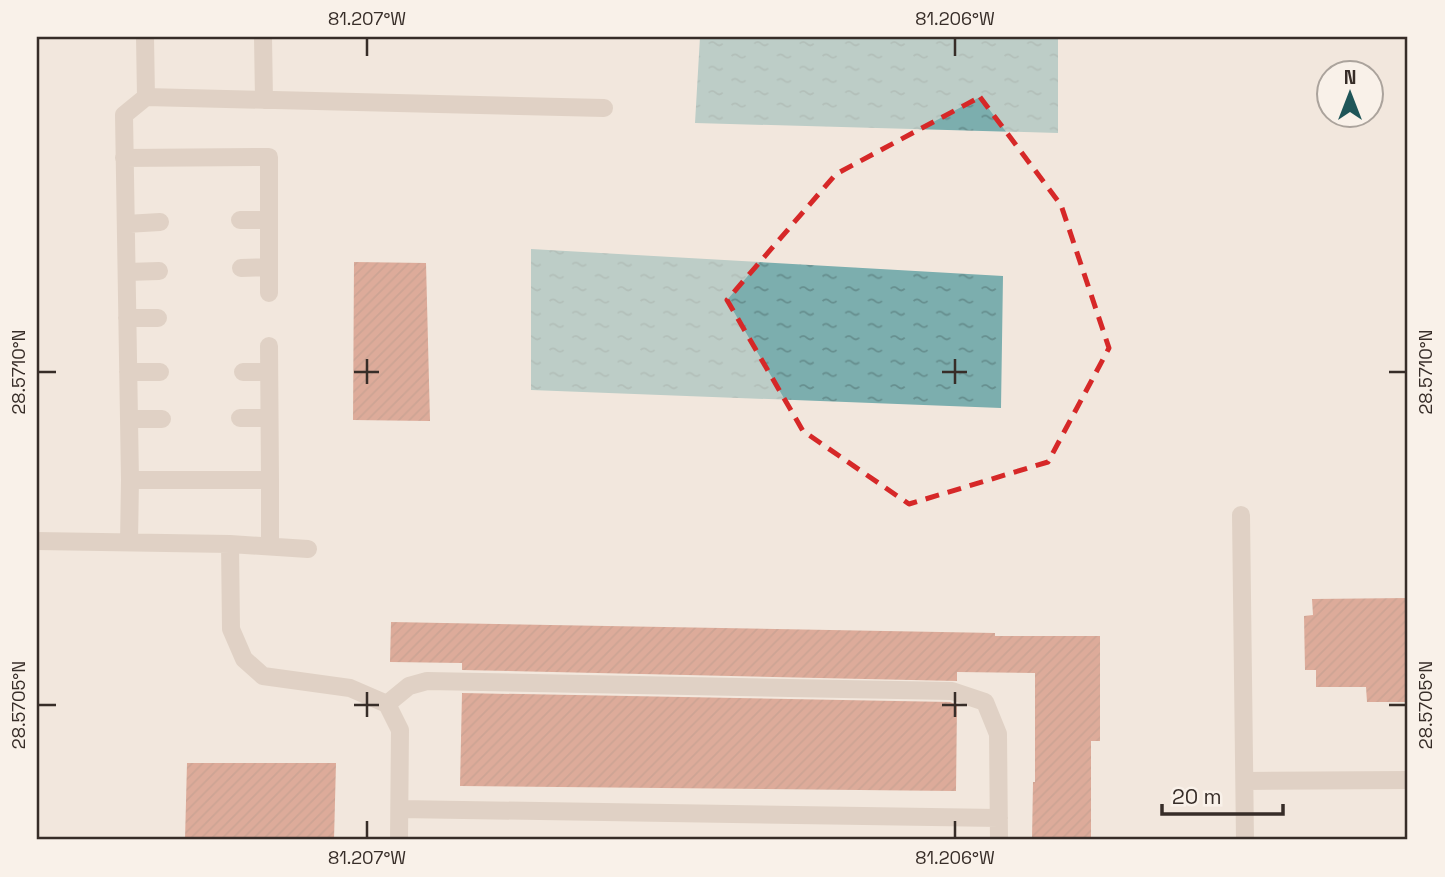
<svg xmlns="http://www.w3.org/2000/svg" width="1445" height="877" font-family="'Space Grotesk',sans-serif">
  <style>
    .water { fill: url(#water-ripples) }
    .building { fill: url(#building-hatch) }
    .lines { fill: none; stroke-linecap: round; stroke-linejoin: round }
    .lane { stroke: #cab7a9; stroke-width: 18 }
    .marked { fill: none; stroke: #d62828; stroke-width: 5; stroke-dasharray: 14 9; stroke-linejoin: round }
    .ticks { fill: none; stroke: #372d28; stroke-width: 2.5 }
    .neatline { fill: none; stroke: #372d28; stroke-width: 2.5 }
    .ticks-label { font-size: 18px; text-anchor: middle; fill: #372d28 }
  </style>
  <defs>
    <pattern id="water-ripples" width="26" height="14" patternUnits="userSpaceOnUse" patternTransform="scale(1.75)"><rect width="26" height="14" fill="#7caeae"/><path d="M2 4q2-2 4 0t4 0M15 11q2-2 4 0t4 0" fill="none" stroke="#668e8e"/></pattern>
    <pattern id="building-hatch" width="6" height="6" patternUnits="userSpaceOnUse" patternTransform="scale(1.75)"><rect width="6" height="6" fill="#c46349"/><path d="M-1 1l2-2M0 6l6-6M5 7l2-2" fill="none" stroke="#a0523d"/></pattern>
  </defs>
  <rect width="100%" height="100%" fill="#f2e7dd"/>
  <path class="water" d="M 700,37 L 1058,37 L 1058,133 L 695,123 Z
    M 531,249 L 1003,276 L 1001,408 L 531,390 Z"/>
  <path class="building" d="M 354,262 L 426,263 L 430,421 L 353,420 Z
    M 1408,598 L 1408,702 L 1367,702 L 1366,687 L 1316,687 L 1316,670 L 1305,670 L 1304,616 L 1313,615 L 1312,599 Z
    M 391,622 L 995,633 L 995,636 L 1100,636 L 1100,741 L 1091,741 L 1091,840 L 1032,840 L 1033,782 L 1035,782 L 1035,673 L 957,672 L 957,681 L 462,670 L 462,663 L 390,662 Z
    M 462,693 L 950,702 L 957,705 L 956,791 L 460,786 Z
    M 187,763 L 336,763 L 334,840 L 185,840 Z"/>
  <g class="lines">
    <path class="lane" d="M 145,37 L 146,97 L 604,108
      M 263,37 L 264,100
      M 124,158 L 269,157 L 269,293
      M 240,220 L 269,220
      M 126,224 L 160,222
      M 241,268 L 268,267
      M 127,272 L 159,271
      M 127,318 L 158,318
      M 269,346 L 270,480
      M 128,372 L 160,372
      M 243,372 L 268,372
      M 240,418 L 268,418
      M 129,419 L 162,419
      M 130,480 L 124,115 L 146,97
      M 1241,515 L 1245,840
      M 37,541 L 230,544 L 308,549
      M 129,542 L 130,480 L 270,480 L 270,546
      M 230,544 L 231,629 L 244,659 L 263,676 L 350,688 L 387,704 L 400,730 L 399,840
      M 387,704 L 409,686 L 427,681 L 952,691 L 985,702 L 998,734 L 999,840
      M 1246,781 L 1408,780
      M 400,809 L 999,818"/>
  </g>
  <path d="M0 0H1445V877H0ZM 980,97 L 1061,205 L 1109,348 L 1048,462 L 909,504 L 803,431 L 727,300 L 836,174 Z" fill="#f2e7dd" fill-opacity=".55" fill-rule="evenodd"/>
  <path class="marked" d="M 980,97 L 1061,205 L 1109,348 L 1048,462 L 909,504 L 803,431 L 727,300 L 836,174 Z"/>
  <path class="ticks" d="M 367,38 L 367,56M 955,38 L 955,56M 367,359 L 367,384M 955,359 L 955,384M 38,372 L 56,372M 354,372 L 379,372M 942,372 L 967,372M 1389,372 L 1406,372M 367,692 L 367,717M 955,692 L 955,717M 38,705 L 56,705M 354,705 L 379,705M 942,705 L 967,705M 1389,705 L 1406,705M 367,821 L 367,838M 955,821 L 955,838"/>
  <rect width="1445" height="877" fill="none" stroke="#f9f1e9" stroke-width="77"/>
  <g transform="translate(1350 94)"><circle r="33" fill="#f9f1e9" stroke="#aba39c" stroke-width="2"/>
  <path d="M0-5L12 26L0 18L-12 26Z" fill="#1f5558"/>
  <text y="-10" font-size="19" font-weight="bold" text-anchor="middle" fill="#372d28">N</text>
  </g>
  <path d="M1162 804v10h121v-10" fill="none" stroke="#372d28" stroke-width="3.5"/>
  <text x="1172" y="804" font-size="21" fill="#372d28" stroke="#f9f1e9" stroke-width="5" paint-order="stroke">20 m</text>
  <rect x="38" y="38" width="1368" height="800" class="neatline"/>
  <g class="ticks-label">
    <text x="367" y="25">81.207°W</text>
    <text x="955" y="25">81.206°W</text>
    <text transform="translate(19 372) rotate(-90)" y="6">28.5710°N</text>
    <text transform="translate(1426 372) rotate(-90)" y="6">28.5710°N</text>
    <text transform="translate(19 705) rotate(-90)" y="6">28.5705°N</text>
    <text transform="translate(1426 705) rotate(-90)" y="6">28.5705°N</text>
    <text x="367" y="864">81.207°W</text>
    <text x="955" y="864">81.206°W</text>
  </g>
</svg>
